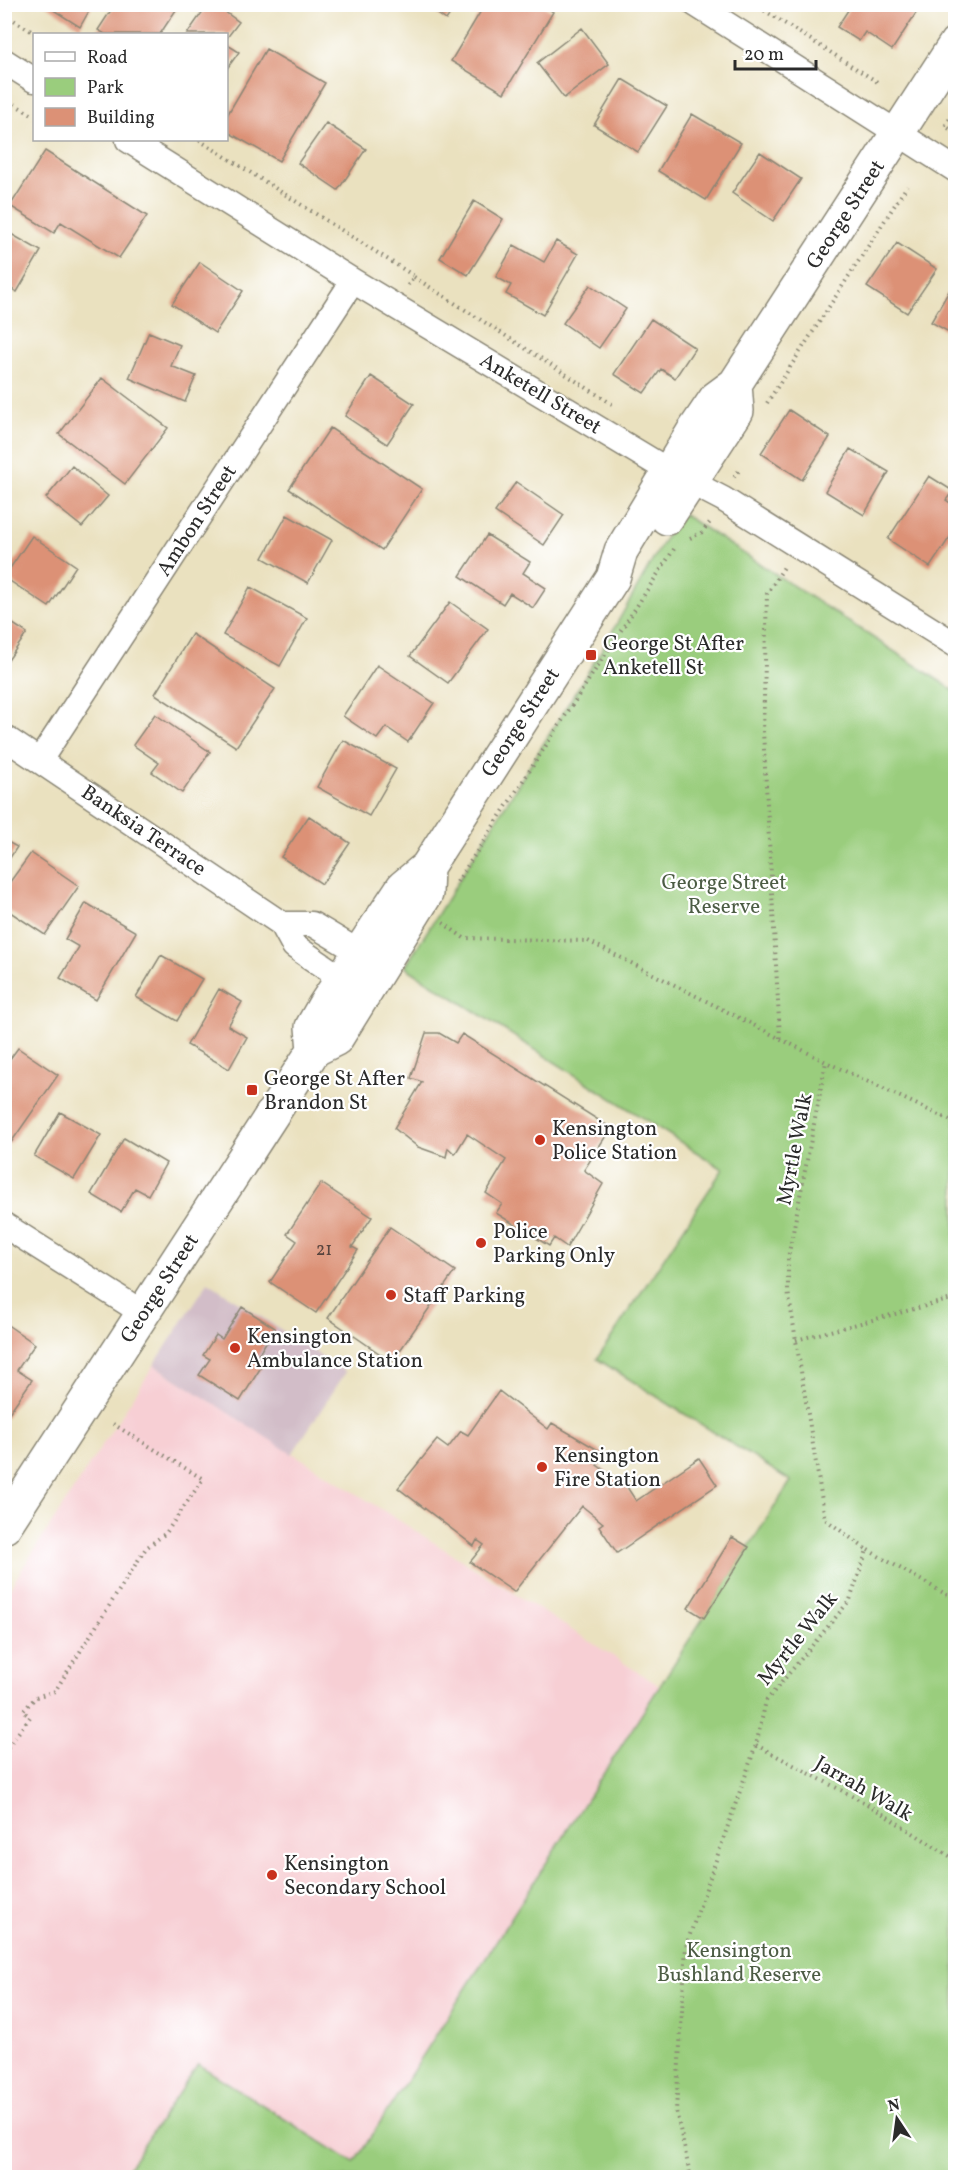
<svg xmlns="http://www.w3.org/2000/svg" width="960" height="2182" font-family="Vollkorn,serif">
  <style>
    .built { fill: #f7cfd4 }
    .industrial { fill: #d2bdc8 }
    .green { fill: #9acd7d; stroke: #627c54; stroke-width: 1.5 }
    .building { fill: #dc9176 }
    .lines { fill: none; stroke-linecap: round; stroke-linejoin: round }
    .street-casing { stroke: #8a8675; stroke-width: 27 }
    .secondary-casing { stroke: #8a8675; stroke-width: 36 }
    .path { stroke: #8a8675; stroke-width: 4; stroke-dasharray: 1.5 4.5; stroke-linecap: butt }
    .street { stroke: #fff; stroke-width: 24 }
    .secondary { stroke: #fff; stroke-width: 33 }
    .poi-dot { fill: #c8321e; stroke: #fff; stroke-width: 2 }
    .labels { text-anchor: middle; stroke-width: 4.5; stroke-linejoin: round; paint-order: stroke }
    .number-label { font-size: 18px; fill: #57443e }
    .street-label { font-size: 21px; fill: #2b2b2b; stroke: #fff }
    .poi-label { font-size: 21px; fill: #2b2b2b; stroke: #fff; text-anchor: start }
    .park-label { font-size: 21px; fill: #4c5c44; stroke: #fff }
  </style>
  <rect width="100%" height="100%" fill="#fff"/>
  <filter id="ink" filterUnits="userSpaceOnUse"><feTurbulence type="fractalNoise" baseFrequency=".0167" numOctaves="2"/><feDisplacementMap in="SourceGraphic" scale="12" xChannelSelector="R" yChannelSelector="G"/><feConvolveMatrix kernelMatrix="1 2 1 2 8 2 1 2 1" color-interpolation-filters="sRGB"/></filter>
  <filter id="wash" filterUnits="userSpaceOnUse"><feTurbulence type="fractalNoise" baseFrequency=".008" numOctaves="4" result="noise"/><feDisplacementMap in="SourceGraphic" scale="24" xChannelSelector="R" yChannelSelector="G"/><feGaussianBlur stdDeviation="1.35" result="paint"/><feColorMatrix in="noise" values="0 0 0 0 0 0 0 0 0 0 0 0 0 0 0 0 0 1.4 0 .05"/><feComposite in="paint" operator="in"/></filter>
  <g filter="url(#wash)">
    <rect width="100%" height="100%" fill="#eae1bf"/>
    <path class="built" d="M 154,1365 L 660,1686 L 354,2164 L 198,2065 L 120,2177 L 5,2177 L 4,1597 Z"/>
    <path class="industrial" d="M 208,1282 L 346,1372 L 292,1454 L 154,1365 Z"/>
    <path class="green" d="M 680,512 L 955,691 L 955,2177 L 121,2178 L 198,2064 L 354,2163 L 791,1481 L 597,1359 L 723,1169 L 405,967 L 604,646 Z"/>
    <g id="blocks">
      <path class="building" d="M 44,4 L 93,4 L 80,27 Z
        M 115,4 L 180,4 L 160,34 L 105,34 L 98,30 Z
        M 208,4 L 214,4 L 239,22 L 226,39 L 226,34 L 187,34 Z
        M 424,4 L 457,4 L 446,20 Z
        M 485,4 L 541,4 L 553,12 L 504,93 L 451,61 Z
        M 852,4 L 922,4 L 892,50 L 865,32 L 859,41 L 837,27 Z
        M 582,28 L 609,64 L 564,98 L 537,63 Z
        M 226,44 L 239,52 L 226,70 Z
        M 266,49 L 325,83 L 279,161 L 226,131 L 226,117 Z
        M 622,79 L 667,106 L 638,152 L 594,125 Z
        M 692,114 L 741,143 L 706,200 L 658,171 Z
        M 326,123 L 366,149 L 338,190 L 298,163 Z
        M 45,151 L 147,216 L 119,258 L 61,222 L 54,233 L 10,206 Z
        M 760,152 L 801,179 L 773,221 L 732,193 Z
        M 474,201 L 503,219 L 468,275 L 440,258 Z
        M 4,230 L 41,251 L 17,292 L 4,285 Z
        M 556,241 L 578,254 L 543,315 L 506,294 L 511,285 L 496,277 L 514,245 L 544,262 Z
        M 897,243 L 937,269 L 907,313 L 867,287 Z
        M 200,262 L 243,291 L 215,333 L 172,304 Z
        M 956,279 L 956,336 L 931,322 Z
        M 590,285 L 626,309 L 599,348 L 563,323 Z
        M 651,319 L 695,348 L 675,378 L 661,369 L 644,393 L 614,374 Z
        M 149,332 L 180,345 L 171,366 L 196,376 L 185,402 L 129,378 Z
        M 371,376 L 414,404 L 387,444 L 345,416 Z
        M 102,378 L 168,428 L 125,484 L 59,434 Z
        M 789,410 L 830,437 L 802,480 L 761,453 Z
        M 330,428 L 422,489 L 382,550 L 289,489 Z
        M 850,449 L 889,472 L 864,515 L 825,491 Z
        M 72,466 L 108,496 L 82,527 L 46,498 Z
        M 929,476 L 953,491 L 946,500 L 956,507 L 956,528 L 930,567 L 888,539 Z
        M 516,482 L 564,515 L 544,545 L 495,512 Z
        M 287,515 L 332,540 L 308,583 L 263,558 Z
        M 487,535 L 530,562 L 523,573 L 546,588 L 533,608 L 510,593 L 503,604 L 460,576 Z
        M 32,536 L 76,566 L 49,607 L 4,577 Z
        M 250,587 L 307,618 L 280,666 L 223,635 Z
        M 450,602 L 488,629 L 448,683 L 410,656 Z
        M 4,618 L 27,633 L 4,666 Z
        M 192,634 L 275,689 L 236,747 L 155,694 Z
        M 377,665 L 434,703 L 408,742 L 386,727 L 377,739 L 343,716 Z
        M 155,714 L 210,752 L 182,793 L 152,772 L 159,763 L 133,745 Z
        M 343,740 L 396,769 L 369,816 L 317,787 Z
        M 309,816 L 350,843 L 322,884 L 281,857 Z
        M 4,840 L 17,847 L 4,867 Z
        M 31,853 L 79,886 L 45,935 L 4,908 L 4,890 Z
        M 86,903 L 136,932 L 96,1000 L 60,978 L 79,947 L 65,939 Z
        M 161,955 L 202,979 L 177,1021 L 136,997 Z
        M 219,989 L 242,1002 L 228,1026 L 247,1037 L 229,1069 L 187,1045 Z
        M 426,1033 L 439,1033 L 456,1043 L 462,1034 L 611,1128 L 584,1170 L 603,1184 L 567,1247 L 554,1238 L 549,1246 L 496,1213 L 502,1204 L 486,1193 L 506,1160 L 467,1134 L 455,1154 L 448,1148 L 446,1157 L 418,1147 L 394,1128 L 422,1082 L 411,1078 Z
        M 18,1048 L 58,1075 L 10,1144 L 4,1140 L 4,1067 Z
        M 60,1112 L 101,1135 L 74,1179 L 34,1156 Z
        M 124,1138 L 166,1163 L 148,1195 L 135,1188 L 121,1212 L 91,1194 Z
        M 321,1183 L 372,1217 L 352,1247 L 358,1250 L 316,1313 L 270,1282 L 297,1241 L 287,1234 Z
        M 390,1227 L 455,1271 L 392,1362 L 328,1318 Z
        M 242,1307 L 275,1328 L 255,1360 L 263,1364 L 240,1401 L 199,1375 L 210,1359 L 203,1355 L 216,1335 L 222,1339 Z
        M 6,1324 L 35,1344 L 17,1370 L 32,1380 L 4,1420 Z
        M 499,1391 L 548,1429 L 552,1423 L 605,1454 L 597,1465 L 627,1487 L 636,1501 L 699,1458 L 717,1485 L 617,1553 L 599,1526 L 603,1523 L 582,1506 L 514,1592 L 470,1562 L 484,1545 L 477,1540 L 474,1546 L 398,1488 L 437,1440 L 448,1448 L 461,1431 L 468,1435 Z
        M 732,1537 L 749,1547 L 704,1618 L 688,1608 Z"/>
    </g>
  </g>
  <g filter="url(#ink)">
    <use href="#blocks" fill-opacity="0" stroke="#8a8675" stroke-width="1.5"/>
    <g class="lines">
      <defs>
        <path id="street" d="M 695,4 L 956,170
          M 4,61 L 34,80
          M 128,140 L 353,281 L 669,471 L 723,499 L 956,645
          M 4,737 L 282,924 L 294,946 L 354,987
          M 40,760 L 353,281
          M 282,924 L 312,924 L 374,961
          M 4,1225 L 143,1313"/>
        <path id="secondary" d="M 667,518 L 737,411 L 735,384
          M 314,1050 L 312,1027 L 324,1006 L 403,887 L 427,867 L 613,578 L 621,551 L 693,432 L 716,398 L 735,384 L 956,43
          M 4,1527 L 314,1050 L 336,1039 L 426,894 L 427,867"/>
      </defs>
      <use href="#street" class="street-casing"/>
      <use href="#secondary" class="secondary-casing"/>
      <path class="path" d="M 754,4 L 879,83
        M 4,14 L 36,34
        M 4,98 L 31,114
        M 956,109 L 945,126 L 956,133
        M 199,140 L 414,276 L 408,285
        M 414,277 L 612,404
        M 767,403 L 907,186
        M 734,477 L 741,468
        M 690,538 L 701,533 L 711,521
        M 457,882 L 676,546
        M 443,923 L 464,938 L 588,941 L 826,1062 L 956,1123
        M 780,1038 L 763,731 L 767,594 L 784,567
        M 796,1340 L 956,1298
        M 868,1550 L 956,1600
        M 756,1745 L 867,1804 L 956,1860
        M 4,1752 L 30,1717 L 23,1711 L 36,1697 L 55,1691 L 146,1548 L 166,1533 L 203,1479 L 113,1424
        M 691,2178 L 676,2111 L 686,1946 L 756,1745 L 766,1701 L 850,1600 L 867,1550 L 825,1519 L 788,1291 L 788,1258 L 826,1062"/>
      <use href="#street" class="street"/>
      <use href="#secondary" class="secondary"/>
    </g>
  </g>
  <g class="poi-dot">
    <rect x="585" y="649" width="12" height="12" rx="3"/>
    <rect x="246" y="1084" width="12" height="12" rx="3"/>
    <circle cx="540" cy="1140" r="6"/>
    <circle cx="481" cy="1243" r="6"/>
    <circle cx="391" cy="1295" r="6"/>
    <circle cx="235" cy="1348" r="6"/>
    <circle cx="542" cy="1467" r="6"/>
    <circle cx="272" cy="1875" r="6"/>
  </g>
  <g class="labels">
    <g class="number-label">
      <text x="324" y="1255">21</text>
    </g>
    <g class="street-label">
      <text transform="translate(845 214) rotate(-57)" y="7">George Street</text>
      <text transform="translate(541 393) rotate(31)" y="7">Anketell Street</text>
      <text transform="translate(196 520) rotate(-57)" y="7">Ambon Street</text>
      <text transform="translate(520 722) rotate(-57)" y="7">George Street</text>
      <text transform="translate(144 830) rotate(34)" y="7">Banksia Terrace</text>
      <text transform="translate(794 1149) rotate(-79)" y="7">Myrtle Walk</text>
      <text transform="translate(159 1288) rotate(-57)" y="7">George Street</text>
      <text transform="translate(797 1638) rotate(-51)" y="7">Myrtle Walk</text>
      <text transform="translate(864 1788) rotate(30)" y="7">Jarrah Walk</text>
    </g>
    <g class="poi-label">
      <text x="603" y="650">George St After<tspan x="603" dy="24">Anketell St</tspan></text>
      <text x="264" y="1085">George St After<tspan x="264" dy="24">Brandon St</tspan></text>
      <text x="552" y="1135">Kensington<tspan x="552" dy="24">Police Station</tspan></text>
      <text x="493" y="1238">Police<tspan x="493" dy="24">Parking Only</tspan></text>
      <text x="403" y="1302">Staff Parking</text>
      <text x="247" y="1343">Kensington<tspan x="247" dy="24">Ambulance Station</tspan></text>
      <text x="554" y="1462">Kensington<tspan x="554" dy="24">Fire Station</tspan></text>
      <text x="284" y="1870">Kensington<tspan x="284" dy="24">Secondary School</tspan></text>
    </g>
    <g class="park-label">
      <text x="724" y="889">George Street<tspan x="724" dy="24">Reserve</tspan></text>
      <text x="739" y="1957">Kensington<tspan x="739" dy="24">Bushland Reserve</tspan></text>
    </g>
  </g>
  <rect width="960" height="2182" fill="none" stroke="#fff" stroke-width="24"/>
  <rect x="33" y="33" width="195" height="108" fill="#ffffff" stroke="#aaaaaa" stroke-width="1.5"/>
  <rect x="45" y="52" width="30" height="9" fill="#ffffff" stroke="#aaaaaa" stroke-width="1.5"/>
  <text x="87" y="63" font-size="18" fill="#2b2b2b">Road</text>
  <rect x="45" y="78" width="30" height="18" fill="#9acd7d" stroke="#aaaaaa" stroke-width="1.5"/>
  <text x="87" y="93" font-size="18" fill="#2b2b2b">Park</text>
  <rect x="45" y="108" width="30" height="18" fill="#dc9176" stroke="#aaaaaa" stroke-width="1.5"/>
  <text x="87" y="123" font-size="18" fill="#2b2b2b">Building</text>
  <g transform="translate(897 2119) rotate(347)" stroke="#ffffff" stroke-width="4.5" paint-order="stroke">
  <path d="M0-4.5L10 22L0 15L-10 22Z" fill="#2b2b2b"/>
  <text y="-9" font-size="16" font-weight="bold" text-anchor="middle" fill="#2b2b2b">N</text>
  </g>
  <path d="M735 60v9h81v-9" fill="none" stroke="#2b2b2b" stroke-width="3"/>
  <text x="744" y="60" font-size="18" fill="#2b2b2b" stroke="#ffffff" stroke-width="4.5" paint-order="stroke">20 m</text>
</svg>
